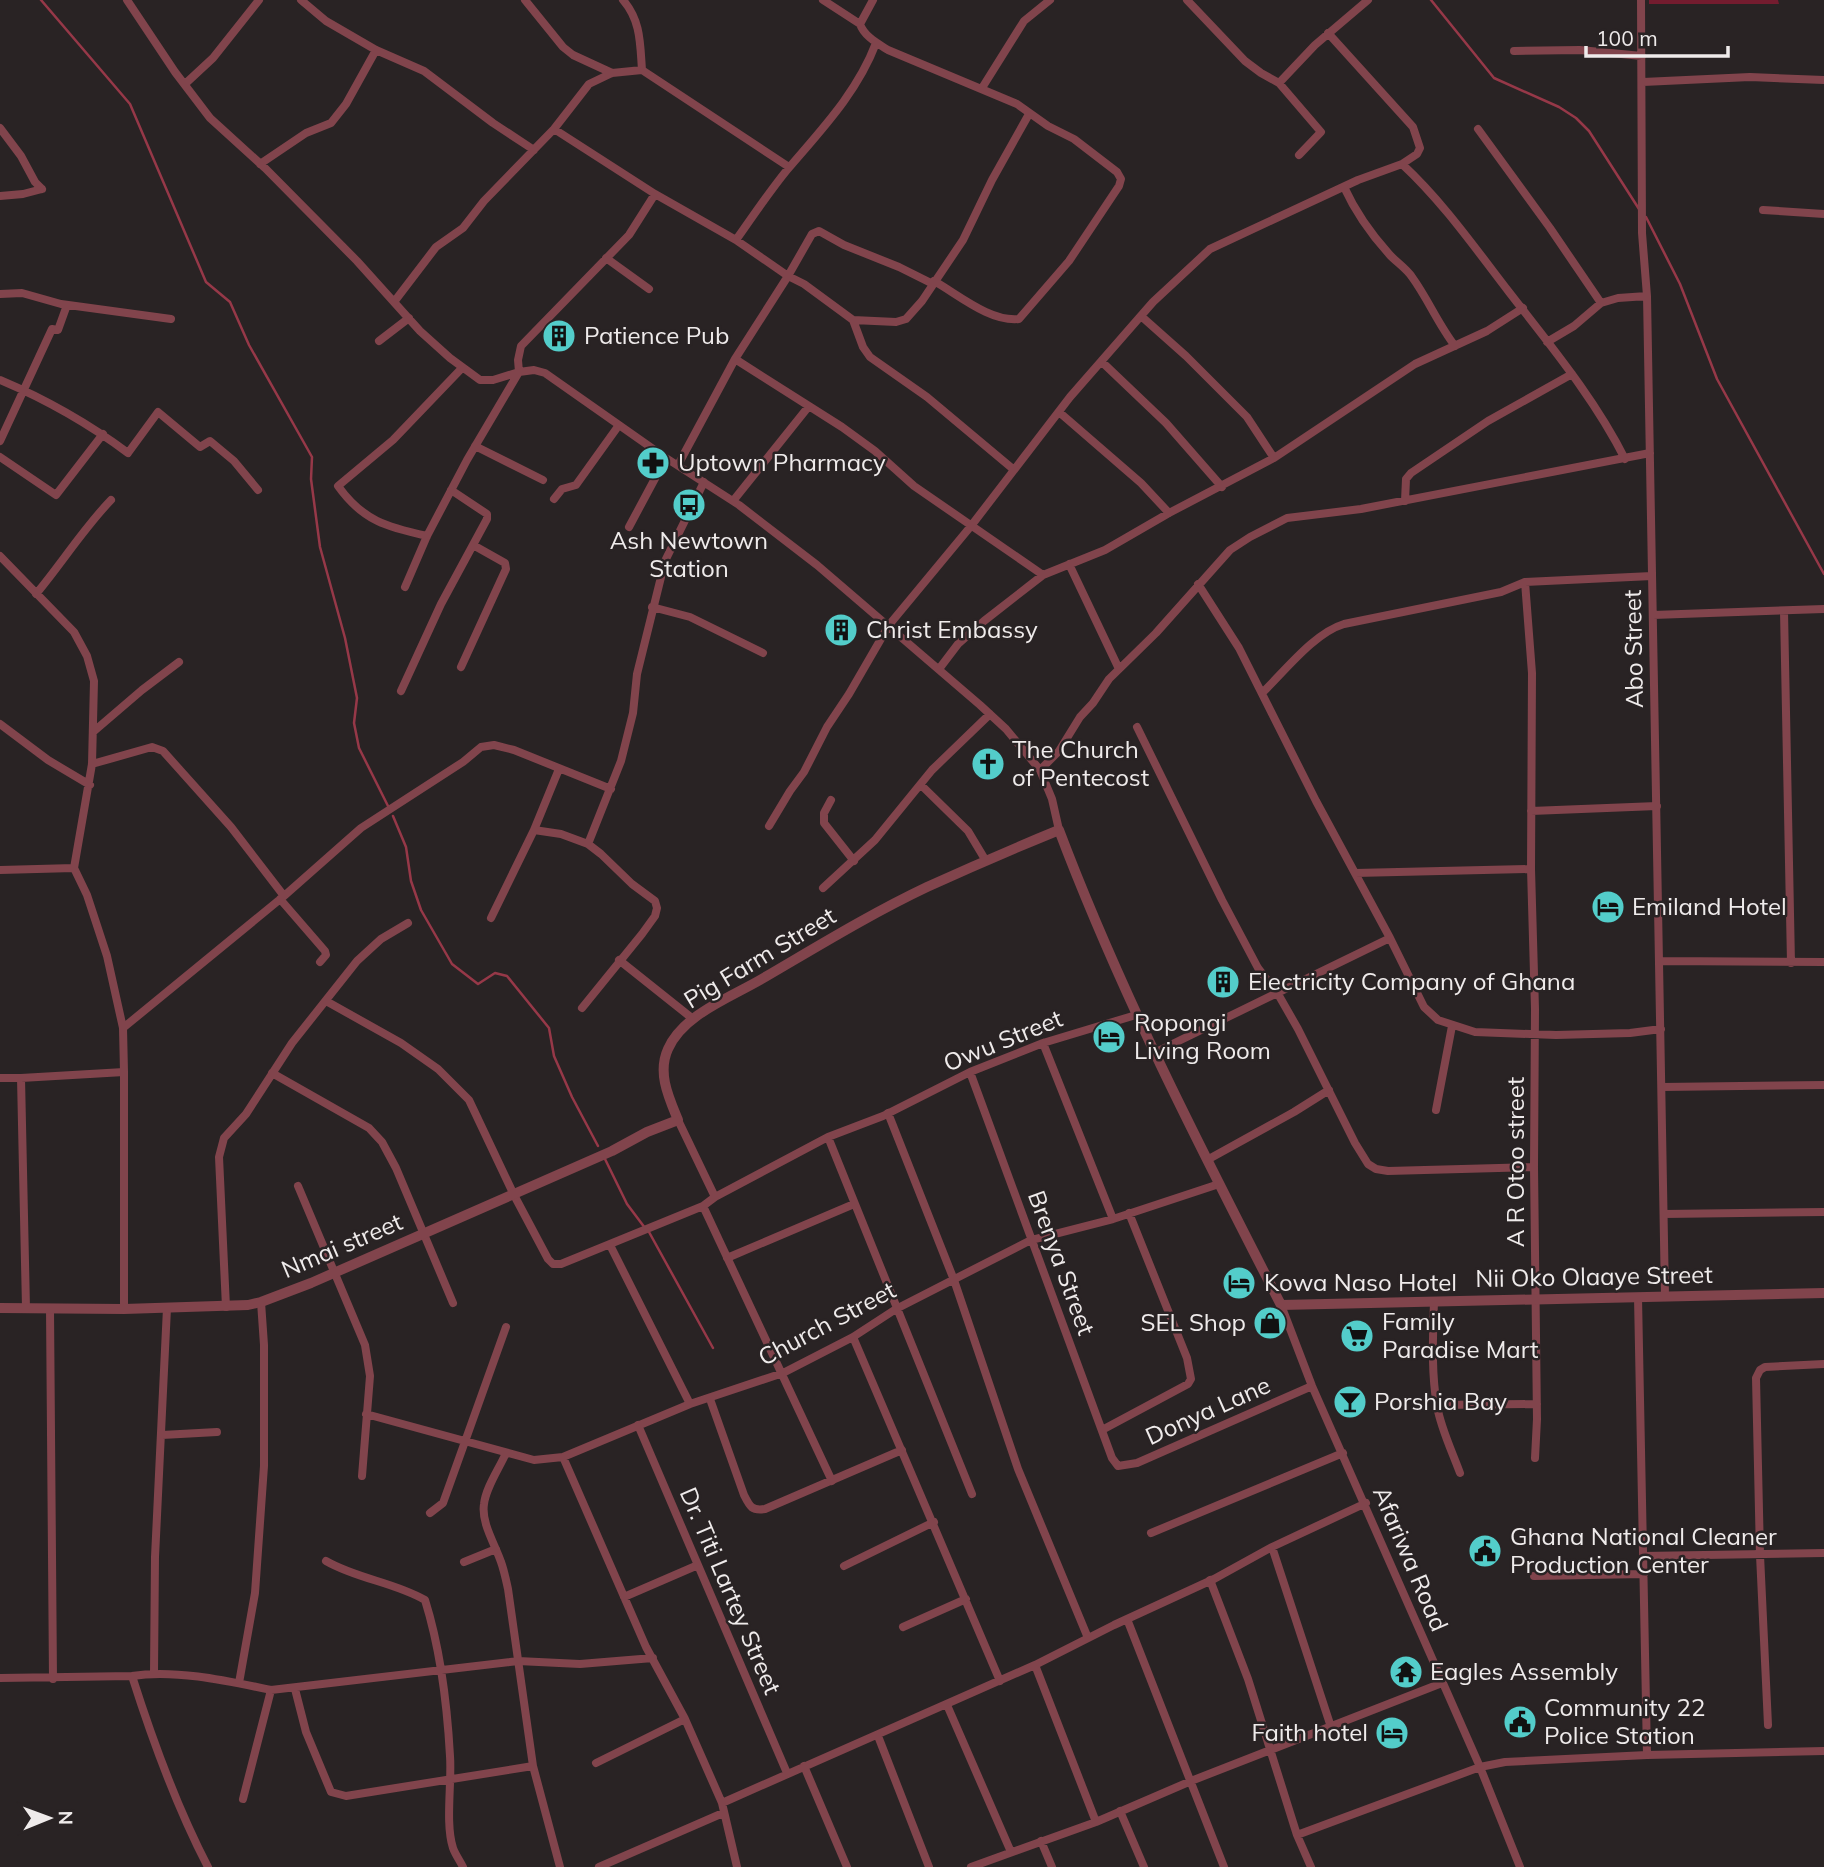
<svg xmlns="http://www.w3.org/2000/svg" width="1824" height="1867" font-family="Mulish,sans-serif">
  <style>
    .green { fill: #741c2f }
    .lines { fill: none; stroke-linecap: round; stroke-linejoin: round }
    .stream { stroke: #963848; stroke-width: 2.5 }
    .minor { stroke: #81444c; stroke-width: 8 }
    .tertiary { stroke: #81444c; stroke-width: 10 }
    .labels { text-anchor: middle; stroke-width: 5; stroke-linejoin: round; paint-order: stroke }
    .poi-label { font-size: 24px; fill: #efebeb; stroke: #292324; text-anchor: start }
    .street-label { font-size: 24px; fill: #efebeb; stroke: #292324 }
  </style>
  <rect width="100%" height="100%" fill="#292324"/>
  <path class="green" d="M 1649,0 L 1778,0 L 1779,4 L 1649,4 Z"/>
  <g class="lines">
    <path class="stream" d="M 41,0 L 130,104 L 206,282 L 230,302 L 249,345 L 312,457 L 311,479 L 320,547 L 345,638 L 357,698 L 354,723 L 359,748 L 388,806
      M 1431,0 L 1494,78 L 1559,107 L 1576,118 L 1589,131 L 1639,209
      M 1646,217 L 1680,284 L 1717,379 L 1824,574
      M 393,816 L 406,847 L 411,881 L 421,910 L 452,964 L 478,984 L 495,973 L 507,976 L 549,1028 L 554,1056 L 572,1097 L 598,1146
      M 605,1159 L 627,1204 L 645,1228
      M 649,1232 L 713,1348"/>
    <path class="minor" d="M 127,0 L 175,72 L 210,118 L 265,168 L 357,261 L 420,331 L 450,358 L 480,380 L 493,380 L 519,372 L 534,370 L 545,373 L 666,458 L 739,505 L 817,565 L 980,705 L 1006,729 L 1040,770 L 1052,799 L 1059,830
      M 301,0 L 326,21 L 376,50 L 424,71 L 493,123 L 534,150
      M 525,0 L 563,47 L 573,55 L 612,73
      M 623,0 C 641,21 640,43 642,70
      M 823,0 L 860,24
      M 873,0 L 860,24 C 864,36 877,43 888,50 L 1017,104 L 1048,126 L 1074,139 L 1117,172 L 1121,179 L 1119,186 L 1069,261 L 1019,319 C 990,322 959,295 934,281
      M 1187,0 L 1245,61 L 1261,73 L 1279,83 L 1321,132 L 1299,155
      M 1641,0 L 1642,233 L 1647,296 L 1665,1296
      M 1514,51 L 1580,50 L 1642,56
      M 1643,82 L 1750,77 L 1824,80
      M 1279,83 L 1315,45 L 1368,0
      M 185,84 L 213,58 L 259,0
      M 982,88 L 1024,21 L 1050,0
      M 0,128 L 21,156 L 35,182 L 42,189
      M 554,129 L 655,194 L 736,240 L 788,276 L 812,234 L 819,231 L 844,245 L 899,267 L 933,284
      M 1478,129 L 1550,228 L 1601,303
      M 260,164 L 306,133 L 331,123 L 346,104 L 376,50
      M 1402,164 C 1443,202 1475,248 1509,292 C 1550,345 1595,399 1625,459
      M 1344,187 C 1355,211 1371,234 1389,254 C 1396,262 1406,268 1412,277 C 1428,299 1438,324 1455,346
      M 0,196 L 23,194 L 42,189
      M 1763,210 L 1824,214
      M 736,240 C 753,216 769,192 787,170 C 821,130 857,93 876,43
      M 606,258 L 649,289
      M 0,294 L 22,293 L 61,304 L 171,319
      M 394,302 L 436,247 L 463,228 L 484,201 L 554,129 L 589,84 L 612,73 L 642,70 L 789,167
      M 1141,316 L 1186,356 L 1247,417 L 1274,458
      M 853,320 L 863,347 L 870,357 L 927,397 L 1013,469
      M 379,341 L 409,318
      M 1547,342 L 1574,326 L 1601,303 L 1618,298 L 1647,296
      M 735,359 L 842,427 L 875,451 L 914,486 L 1043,575
      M 1102,362 L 1166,423 L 1222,487
      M 0,380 C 45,399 89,424 128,453 L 158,412 L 200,447 L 210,441 L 234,461 L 258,490
      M 1059,412 L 1141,483 L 1169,513
      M 0,441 L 52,329 L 58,330 L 67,305
      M 475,446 L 543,480
      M 0,457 L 56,495 L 103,434
      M 678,465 L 735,359 L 788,276 L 804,284 L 853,320 L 896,322 L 906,319 L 922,301 L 963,240 L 992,180 L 1029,114
      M 554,499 L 562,489 L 576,485 L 619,425
      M 733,501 L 809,406
      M 1405,501 L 1406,479 L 1411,473 L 1488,421 L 1572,374
      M 629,527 L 666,458
      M 427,536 C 387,527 363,521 338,486 L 393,440 L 462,368
      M 0,556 L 74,632 L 87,656 L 94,681 L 92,764 L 74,868 L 87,895 L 107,956 L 123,1028
      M 1069,564 L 1119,669
      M 1525,582 L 1532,673 L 1531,869 L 1535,1009 L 1534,1167 L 1537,1419 L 1535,1458
      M 1198,584 L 1239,648 L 1316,801 L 1390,938 L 1424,1007 L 1438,1020 L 1475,1032 L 1556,1035 L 1630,1033 L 1661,1029
      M 405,587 L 427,536 L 467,460 L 519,372 L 518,360 L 521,346 L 629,235 L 655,194
      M 36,594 C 62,563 83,529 111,500
      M 652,607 L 690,617 L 763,653
      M 1784,611 L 1791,963
      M 1653,615 L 1824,609
      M 461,667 L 506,569 L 505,563 L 473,545
      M 939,669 L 958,644 L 984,621 L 1043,575 L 1105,550 L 1169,513 L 1274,458 L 1415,364 L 1487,331 L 1523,308
      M 401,691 L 441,604 L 487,519 L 487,514 L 451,490
      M 1262,693 C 1285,671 1314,633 1344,624 L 1501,592 L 1525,582 L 1652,576
      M 0,724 L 48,760 L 90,785
      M 1137,727 L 1222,900 L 1258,968 L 1278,994 L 1298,1029 L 1355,1143 L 1368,1164 L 1376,1169 L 1388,1171 L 1534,1167
      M 93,732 L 142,690 L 179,662
      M 92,764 L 152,747 L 163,751 L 231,827 L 284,896
      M 1040,770 L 1059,751 L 1080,717 L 1093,703 L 1109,679 L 1156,633 L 1230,550 L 1250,537 L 1287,518 L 1361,509 L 1650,453
      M 921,785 L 968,831 L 986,861
      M 831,800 L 824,813 L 824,823 L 854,861
      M 1531,811 L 1657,806
      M 769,826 L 790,791 L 804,772 L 827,727 L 849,694 L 889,625 L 971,526 L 1070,397 L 1153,302 L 1210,249 L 1358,180 L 1402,164 L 1417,154 L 1420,148 L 1413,127 L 1328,33
      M 534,830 L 561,834 L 588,844 L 601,854 L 632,884 L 655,901 L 657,908 L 655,916 L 642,934 L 582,1008
      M 588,844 L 621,761 L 633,713 L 637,674 L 665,561 L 704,482
      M 0,870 L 74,868
      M 1355,873 L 1531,869
      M 823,888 L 875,840 L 932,770 L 990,714
      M 280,899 L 325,951 L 326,955 L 320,962
      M 491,918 L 534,830 L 559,769
      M 619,960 L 693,1019
      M 1660,961 L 1824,962
      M 326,1001 L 401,1043 L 438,1069 L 469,1100 L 514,1195 L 548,1259 L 553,1264 L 561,1264 L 703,1206 L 715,1197
      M 1043,1043 L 1113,1219
      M 1154,1053 L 1390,938
      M 124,1072 L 123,1028 L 284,896 L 361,828 L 463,762 L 481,747 L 494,745 L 514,750 L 611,789
      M 970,1072 L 1112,1458 L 1118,1466 L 1137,1463 L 1312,1386
      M 272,1073 L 369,1128 L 382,1142 L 396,1168 L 453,1303
      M 0,1078 L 21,1078 L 26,1308
      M 21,1078 L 124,1072 L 124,1309
      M 1662,1087 L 1824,1085
      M 1436,1110 L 1452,1026
      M 888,1113 L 954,1280 L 1018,1469 L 1088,1638
      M 678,1120 L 715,1197 L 828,1137 L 883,1116 L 970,1072 L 1043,1043 L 1136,1015
      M 828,1137 L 972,1494
      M 1207,1160 L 1294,1112 L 1329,1090
      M 298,1186 L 365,1345 L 370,1376 L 362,1476
      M 703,1206 L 832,1481
      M 1664,1214 L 1824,1212
      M 610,1245 L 690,1404
      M 727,1258 L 854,1204
      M 1638,1297 L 1647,1755
      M 1434,1301 C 1433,1336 1431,1371 1437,1406 C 1441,1429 1452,1451 1460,1473
      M 1281,1305 L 1312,1386 L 1480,1767 L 1520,1867
      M 226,1307 L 219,1157 L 224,1138 L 246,1114 L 292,1043 L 357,961 L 381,939 L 408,923
      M 50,1309 L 53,1679
      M 853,1337 L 1000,1681
      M 710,1399 L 744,1495 C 750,1507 752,1511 765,1509 L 902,1450
      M 1437,1405 L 1537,1404
      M 366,1414 L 534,1460 L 563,1457 L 690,1404 L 783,1373 L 853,1337 L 896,1309 L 1031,1240 L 1113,1219 L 1219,1184
      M 638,1425 L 787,1773
      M 1102,1430 L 1188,1384 L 1191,1379 L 1187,1358 L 1129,1213
      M 162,1435 L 217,1432
      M 506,1453 C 499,1469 486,1487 484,1504 C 481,1523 495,1544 501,1562 C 504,1570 506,1580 508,1589 L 533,1766 L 560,1867
      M 563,1457 L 646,1647 L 685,1719 L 722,1803 L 737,1867
      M 430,1513 L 443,1503 L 506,1327
      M 1151,1533 L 1343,1453
      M 1272,1547 L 1331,1727
      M 1643,1556 L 1824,1553
      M 326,1561 C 357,1579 394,1582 425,1600 C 441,1651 447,1702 450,1756 C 452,1782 445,1824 453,1848 C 455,1854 460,1861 463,1867
      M 464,1562 L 496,1549
      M 844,1566 L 934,1522
      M 1534,1576 L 1644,1574
      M 1210,1580 L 1248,1679 L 1297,1835 L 1480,1767 L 1505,1762 L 1647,1755 L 1824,1751
      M 624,1597 L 698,1565
      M 1127,1619 L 1224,1867
      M 903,1627 L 966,1599
      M 1035,1665 L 1096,1822
      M 154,1672 L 155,1557 L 167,1308
      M 132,1676 C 153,1742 176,1806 208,1867
      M 0,1678 L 132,1676 C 175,1669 228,1681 271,1690 L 518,1661 L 580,1664 L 653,1658
      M 239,1683 L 255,1593 L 264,1466 L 264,1345 L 261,1302
      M 295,1689 L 306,1732 L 331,1792 L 346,1796 L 533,1766
      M 947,1705 L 1011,1852
      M 1768,1725 L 1760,1555 L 1756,1378 L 1760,1370 L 1765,1367 L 1824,1364
      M 878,1736 L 929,1867
      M 596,1763 L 685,1719
      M 804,1766 L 847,1867
      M 243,1799 L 271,1690
      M 722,1803 L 1035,1665 L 1114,1625 L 1214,1579 L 1272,1547 L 1366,1503
      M 1120,1811 L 1144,1867
      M 1297,1835 L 1311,1867
      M 1041,1841 L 1052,1867
      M 599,1867 L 723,1813
      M 971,1867 L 1096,1822 L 1191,1781 L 1442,1683"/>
    <path class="tertiary" d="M 0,1308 L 124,1309 L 248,1305 L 261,1302 L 311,1283 L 612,1151 L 647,1132 L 678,1120 C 669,1098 657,1073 668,1049 C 683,1015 729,998 760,980 C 815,948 870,914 927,887 C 971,867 1015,848 1059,830 C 1121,994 1201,1149 1281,1305 L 1824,1293"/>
  </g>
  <defs>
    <symbol id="building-disc" viewBox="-11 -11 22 22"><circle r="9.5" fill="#53cdca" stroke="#292324"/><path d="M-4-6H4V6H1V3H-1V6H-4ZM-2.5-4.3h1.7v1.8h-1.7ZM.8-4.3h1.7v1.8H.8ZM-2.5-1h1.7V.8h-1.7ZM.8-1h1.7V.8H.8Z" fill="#111"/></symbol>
    <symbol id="pharmacy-disc" viewBox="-11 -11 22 22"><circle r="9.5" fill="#53cdca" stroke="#292324"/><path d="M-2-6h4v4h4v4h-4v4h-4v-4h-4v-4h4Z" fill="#111"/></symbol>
    <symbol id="bus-disc" viewBox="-11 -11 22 22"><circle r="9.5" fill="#53cdca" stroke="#292324"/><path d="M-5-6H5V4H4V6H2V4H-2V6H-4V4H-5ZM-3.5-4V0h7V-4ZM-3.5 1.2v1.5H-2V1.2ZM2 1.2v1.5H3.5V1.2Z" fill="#111"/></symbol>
    <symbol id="church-disc" viewBox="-11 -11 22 22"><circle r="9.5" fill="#53cdca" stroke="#292324"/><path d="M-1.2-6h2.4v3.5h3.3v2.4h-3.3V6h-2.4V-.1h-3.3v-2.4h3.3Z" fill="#111"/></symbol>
    <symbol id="hotel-disc" viewBox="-11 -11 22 22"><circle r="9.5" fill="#53cdca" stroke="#292324"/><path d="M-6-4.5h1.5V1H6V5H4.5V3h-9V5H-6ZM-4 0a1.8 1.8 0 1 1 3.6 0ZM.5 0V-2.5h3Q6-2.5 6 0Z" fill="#111"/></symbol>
    <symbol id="shop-disc" viewBox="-11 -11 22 22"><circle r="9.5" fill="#53cdca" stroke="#292324"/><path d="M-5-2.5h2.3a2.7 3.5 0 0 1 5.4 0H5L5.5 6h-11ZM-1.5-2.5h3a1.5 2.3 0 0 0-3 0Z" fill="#111"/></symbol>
    <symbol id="supermarket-disc" viewBox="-11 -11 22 22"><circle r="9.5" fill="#53cdca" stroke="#292324"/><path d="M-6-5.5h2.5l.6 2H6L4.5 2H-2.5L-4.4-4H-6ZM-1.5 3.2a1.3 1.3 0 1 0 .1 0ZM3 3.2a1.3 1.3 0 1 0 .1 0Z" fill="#111"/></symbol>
    <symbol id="bar-disc" viewBox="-11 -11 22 22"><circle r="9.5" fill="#53cdca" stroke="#292324"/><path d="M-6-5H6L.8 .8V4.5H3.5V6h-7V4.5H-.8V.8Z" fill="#111"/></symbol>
    <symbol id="civic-disc" viewBox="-11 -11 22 22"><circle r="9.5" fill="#53cdca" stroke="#292324"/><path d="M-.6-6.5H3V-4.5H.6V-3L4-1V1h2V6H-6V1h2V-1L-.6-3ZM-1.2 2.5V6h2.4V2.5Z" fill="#111"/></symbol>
    <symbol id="temple-disc" viewBox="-11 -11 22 22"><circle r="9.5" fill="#53cdca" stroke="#292324"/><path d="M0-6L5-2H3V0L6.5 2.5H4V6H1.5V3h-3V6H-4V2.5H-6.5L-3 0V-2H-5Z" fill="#111"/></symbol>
  </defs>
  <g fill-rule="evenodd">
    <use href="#building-disc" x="540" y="317" width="38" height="38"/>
    <use href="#pharmacy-disc" x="634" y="444" width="38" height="38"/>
    <use href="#bus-disc" x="670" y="486" width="38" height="38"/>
    <use href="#building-disc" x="822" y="611" width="38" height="38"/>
    <use href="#church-disc" x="969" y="745" width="38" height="38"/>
    <use href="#hotel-disc" x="1589" y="888" width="38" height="38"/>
    <use href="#building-disc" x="1204" y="963" width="38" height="38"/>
    <use href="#hotel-disc" x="1090" y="1018" width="38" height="38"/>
    <use href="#hotel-disc" x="1220" y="1264" width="38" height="38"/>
    <use href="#shop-disc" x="1251" y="1304" width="38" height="38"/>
    <use href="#supermarket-disc" x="1338" y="1317" width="38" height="38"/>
    <use href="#bar-disc" x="1331" y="1383" width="38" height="38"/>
    <use href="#civic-disc" x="1466" y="1532" width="38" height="38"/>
    <use href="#temple-disc" x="1387" y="1653" width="38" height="38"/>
    <use href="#civic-disc" x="1501" y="1703" width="38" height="38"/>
    <use href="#hotel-disc" x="1373" y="1714" width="38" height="38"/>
  </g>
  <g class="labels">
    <g class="poi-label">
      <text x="584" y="344">Patience Pub</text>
      <text x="678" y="471">Uptown Pharmacy</text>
      <text x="689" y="549" text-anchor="middle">Ash Newtown<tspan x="689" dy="28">Station</tspan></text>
      <text x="866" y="638">Christ Embassy</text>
      <text x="1012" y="758">The Church<tspan x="1012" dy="28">of Pentecost</tspan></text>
      <text x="1632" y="915">Emiland Hotel</text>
      <text x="1248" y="990">Electricity Company of Ghana</text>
      <text x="1134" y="1031">Ropongi<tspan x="1134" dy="28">Living Room</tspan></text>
      <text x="1264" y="1291">Kowa Naso Hotel</text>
      <text x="1382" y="1330">Family<tspan x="1382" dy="28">Paradise Mart</tspan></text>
      <text x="1246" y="1331" text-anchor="end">SEL Shop</text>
      <text x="1374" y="1410">Porshia Bay</text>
      <text x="1510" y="1545">Ghana National Cleaner<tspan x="1510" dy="28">Production Center</tspan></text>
      <text x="1430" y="1680">Eagles Assembly</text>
      <text x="1544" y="1716">Community 22<tspan x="1544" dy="28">Police Station</tspan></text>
      <text x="1368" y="1741" text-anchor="end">Faith hotel</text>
    </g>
    <g class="street-label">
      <text transform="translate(1634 649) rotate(-91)" y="8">Abo Street</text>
      <text transform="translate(760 958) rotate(-31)" y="8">Pig Farm Street</text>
      <text transform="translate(1003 1041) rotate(-22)" y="8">Owu Street</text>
      <text transform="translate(1516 1162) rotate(-90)" y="8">A R Otoo street</text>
      <text transform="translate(342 1246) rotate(-23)" y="8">Nmai street</text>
      <text transform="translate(1061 1263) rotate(70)" y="8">Brenya Street</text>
      <text transform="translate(1594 1277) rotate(-1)" y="8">Nii Oko Olaaye Street</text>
      <text transform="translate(827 1324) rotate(-28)" y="8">Church Street</text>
      <text transform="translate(1208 1411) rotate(-24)" y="8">Donya Lane</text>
      <text transform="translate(1410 1559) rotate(67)" y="8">Afariwa Road</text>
      <text transform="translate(730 1591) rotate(67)" y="8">Dr. Titi Lartey Street</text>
    </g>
  </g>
  <g transform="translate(49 1818) rotate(89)" stroke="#292324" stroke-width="5" paint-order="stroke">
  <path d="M0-5L12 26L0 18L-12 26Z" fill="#efebeb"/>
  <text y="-10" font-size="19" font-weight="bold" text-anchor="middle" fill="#efebeb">N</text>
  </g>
  <path d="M1586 46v10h142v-10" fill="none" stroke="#efebeb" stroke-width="3.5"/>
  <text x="1596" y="46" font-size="21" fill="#efebeb" stroke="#292324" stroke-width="5" paint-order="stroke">100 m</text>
</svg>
